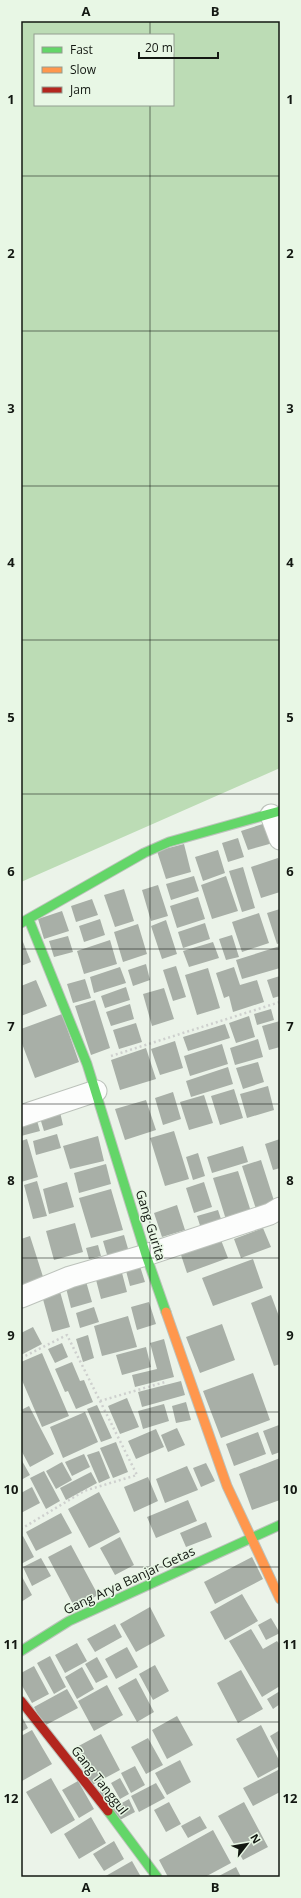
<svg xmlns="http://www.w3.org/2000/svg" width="301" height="1898" font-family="'Open Sans',sans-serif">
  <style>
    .water { fill: #bcdcb5; fill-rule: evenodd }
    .building { fill: #a8afa7 }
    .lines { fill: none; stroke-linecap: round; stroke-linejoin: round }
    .street-casing { stroke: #bcc2bb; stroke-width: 23 }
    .fast-casing { stroke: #bcc2bb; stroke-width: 11 }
    .slow-casing { stroke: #bcc2bb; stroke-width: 11 }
    .jam-casing { stroke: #bcc2bb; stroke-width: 11 }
    .path { stroke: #ced0ce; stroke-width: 2.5; stroke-dasharray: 2 3; stroke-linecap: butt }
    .street { stroke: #fcfdfc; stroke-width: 21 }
    .fast { stroke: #63d668; stroke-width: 9 }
    .slow { stroke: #ff974d; stroke-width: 9 }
    .jam { stroke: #b3261e; stroke-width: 9 }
    .grid { fill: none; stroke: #131812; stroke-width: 1; stroke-opacity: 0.55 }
    .labels { text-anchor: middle; stroke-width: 3; stroke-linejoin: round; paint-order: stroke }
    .street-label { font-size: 13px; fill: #131812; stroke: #e8f7e5 }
    .neatline { fill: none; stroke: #131812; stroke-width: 1.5 }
    .grid-label { font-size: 13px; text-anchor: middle; font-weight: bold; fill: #131812 }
  </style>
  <rect width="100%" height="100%" fill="#ebf3e9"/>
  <path class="water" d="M 21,21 L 280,21 L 280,768 L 21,882 ZM 35,35 L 173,35 L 173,105 L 35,105 Z"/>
  <path class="building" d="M 266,823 L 273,843 L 248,850 L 241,831 Z
    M 238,838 L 244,857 L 228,862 L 222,843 Z
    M 184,844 L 191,872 L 166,879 L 157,851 Z
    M 218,850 L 225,873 L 203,881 L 195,857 Z
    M 278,858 L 280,864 L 280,892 L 261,898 L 251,867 Z
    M 243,867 L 255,908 L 242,912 L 229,871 Z
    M 194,876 L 199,891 L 171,900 L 166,884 Z
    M 226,876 L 238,911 L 212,919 L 201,885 Z
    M 158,885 L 168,916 L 151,921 L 142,890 Z
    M 124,889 L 134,921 L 115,927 L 104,895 Z
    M 198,897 L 205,919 L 177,928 L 170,906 Z
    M 92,899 L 98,915 L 76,922 L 71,906 Z
    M 280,909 L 280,943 L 277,944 L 267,913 Z
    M 62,911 L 69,931 L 44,939 L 38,919 Z
    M 259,913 L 269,943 L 242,952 L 232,922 Z
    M 100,919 L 105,935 L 84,942 L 79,926 Z
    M 166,920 L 177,954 L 162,959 L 151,926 Z
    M 205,923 L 210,939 L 183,948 L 178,932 Z
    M 138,924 L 147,954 L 123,962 L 114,932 Z
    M 232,935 L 239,957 L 226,960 L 219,939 Z
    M 68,936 L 73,952 L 54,957 L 49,941 Z
    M 21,937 L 31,962 L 21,966 Z
    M 110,940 L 117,964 L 84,974 L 77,951 Z
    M 213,942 L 219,958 L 189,967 L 183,951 Z
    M 280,946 L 280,968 L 242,979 L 236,960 Z
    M 146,964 L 150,980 L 133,986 L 128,970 Z
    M 176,966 L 186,997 L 173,1001 L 163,970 Z
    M 120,967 L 126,983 L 94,993 L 90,977 Z
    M 234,967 L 240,985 L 257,980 L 264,1002 L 233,1012 L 229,996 L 224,998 L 216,973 Z
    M 208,968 L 220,1008 L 197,1015 L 185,975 Z
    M 280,976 L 280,996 L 273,998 L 267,980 Z
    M 85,979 L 91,998 L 73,1003 L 67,984 Z
    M 36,980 L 47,1006 L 21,1016 L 21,986 Z
    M 126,987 L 130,1000 L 105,1008 L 101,996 Z
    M 164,988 L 174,1019 L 152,1026 L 143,994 Z
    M 95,1000 L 110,1048 L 91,1055 L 75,1006 Z
    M 130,1004 L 134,1019 L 111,1026 L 106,1012 Z
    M 271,1009 L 274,1020 L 257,1025 L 254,1014 Z
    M 62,1014 L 79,1062 L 35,1078 L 21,1041 L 21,1029 Z
    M 249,1016 L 255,1037 L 236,1043 L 229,1023 Z
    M 280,1021 L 280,1047 L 269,1050 L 262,1026 Z
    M 136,1023 L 142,1042 L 119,1049 L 113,1030 Z
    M 225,1024 L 230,1038 L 188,1051 L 183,1037 Z
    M 258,1039 L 263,1057 L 235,1065 L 230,1048 Z
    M 175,1041 L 183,1068 L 160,1075 L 151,1049 Z
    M 222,1044 L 228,1064 L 190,1076 L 184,1056 Z
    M 146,1048 L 156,1079 L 120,1090 L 111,1060 Z
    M 258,1062 L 264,1082 L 243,1089 L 236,1068 Z
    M 228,1067 L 233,1084 L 191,1097 L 186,1081 Z
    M 268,1086 L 274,1110 L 247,1118 L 240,1094 Z
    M 234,1089 L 243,1118 L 220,1125 L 211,1096 Z
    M 173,1092 L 181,1119 L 163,1125 L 155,1098 Z
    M 204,1095 L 213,1123 L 189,1130 L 180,1102 Z
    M 146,1100 L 156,1130 L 125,1140 L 115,1109 Z
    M 60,1112 L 63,1125 L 44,1131 L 40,1118 Z
    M 36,1117 L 40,1131 L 21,1136 L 21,1121 Z
    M 174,1131 L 189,1179 L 165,1186 L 150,1138 Z
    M 57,1134 L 61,1148 L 36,1155 L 33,1141 Z
    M 98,1136 L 104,1161 L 70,1169 L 63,1146 Z
    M 27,1139 L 38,1177 L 21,1182 L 21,1141 Z
    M 280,1139 L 280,1168 L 273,1170 L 265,1144 Z
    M 243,1146 L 248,1162 L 212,1173 L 207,1157 Z
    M 198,1153 L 205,1176 L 193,1180 L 186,1157 Z
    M 261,1160 L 276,1207 L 257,1212 L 242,1166 Z
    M 106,1164 L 111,1184 L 79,1193 L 74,1173 Z
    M 238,1171 L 253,1218 L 228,1226 L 213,1178 Z
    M 37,1181 L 47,1216 L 33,1219 L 24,1185 Z
    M 67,1182 L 74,1207 L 49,1214 L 43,1189 Z
    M 204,1182 L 212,1207 L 194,1213 L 186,1188 Z
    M 111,1189 L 123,1230 L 91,1238 L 79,1198 Z
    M 177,1205 L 185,1230 L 162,1237 L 154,1213 Z
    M 218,1210 L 224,1228 L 203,1235 L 197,1216 Z
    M 75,1223 L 83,1252 L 54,1260 L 46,1231 Z
    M 263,1228 L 271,1247 L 241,1258 L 234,1239 Z
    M 124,1235 L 129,1252 L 108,1258 L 103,1241 Z
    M 30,1236 L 45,1283 L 21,1291 L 21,1239 Z
    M 221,1240 L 228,1258 L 187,1273 L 181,1255 Z
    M 98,1245 L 101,1256 L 89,1259 L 86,1248 Z
    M 253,1259 L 263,1288 L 213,1306 L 202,1278 Z
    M 139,1263 L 145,1282 L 130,1286 L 125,1267 Z
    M 121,1269 L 127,1292 L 101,1299 L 95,1276 Z
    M 85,1278 L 92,1302 L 71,1308 L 65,1284 Z
    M 59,1288 L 70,1327 L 52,1332 L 41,1292 Z
    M 271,1295 L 280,1319 L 280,1364 L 274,1366 L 251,1303 Z
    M 149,1302 L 156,1324 L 137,1330 L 131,1307 Z
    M 94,1307 L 99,1322 L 80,1328 L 76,1313 Z
    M 128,1316 L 137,1347 L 102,1356 L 94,1326 Z
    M 222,1324 L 235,1360 L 200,1373 L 186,1337 Z
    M 33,1327 L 42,1344 L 21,1355 L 21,1333 Z
    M 88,1335 L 94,1358 L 83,1362 L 76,1339 Z
    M 164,1339 L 174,1377 L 135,1387 L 132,1375 L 157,1369 L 150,1343 Z
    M 62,1343 L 68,1357 L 55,1363 L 48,1349 Z
    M 146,1347 L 151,1367 L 122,1375 L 116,1355 Z
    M 42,1353 L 69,1416 L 42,1427 L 21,1378 L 21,1362 Z
    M 72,1362 L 80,1381 L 84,1380 L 93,1402 L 76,1409 L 68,1391 L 65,1392 L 55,1369 Z
    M 253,1373 L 270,1420 L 221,1438 L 203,1391 Z
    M 181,1381 L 185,1395 L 142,1407 L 138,1392 Z
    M 127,1398 L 139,1427 L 120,1434 L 108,1406 Z
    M 186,1402 L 191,1420 L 176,1423 L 172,1406 Z
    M 164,1404 L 169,1421 L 143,1429 L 138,1411 Z
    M 97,1405 L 112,1438 L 101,1442 L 87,1409 Z
    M 29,1406 L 54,1454 L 30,1467 L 21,1450 L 21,1410 Z
    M 85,1412 L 98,1442 L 63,1458 L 50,1427 Z
    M 279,1425 L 280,1452 L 272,1455 L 263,1431 Z
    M 177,1428 L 185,1445 L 168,1452 L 161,1435 Z
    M 156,1429 L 164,1447 L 136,1459 L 128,1441 Z
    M 258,1432 L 266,1454 L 234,1466 L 226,1444 Z
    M 116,1442 L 128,1472 L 113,1478 L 100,1448 Z
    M 99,1451 L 110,1478 L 99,1483 L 87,1455 Z
    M 84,1454 L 90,1467 L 72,1476 L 65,1462 Z
    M 280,1458 L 280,1500 L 252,1510 L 239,1474 Z
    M 21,1459 L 30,1475 L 21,1480 Z
    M 62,1462 L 72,1480 L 56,1489 L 46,1471 Z
    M 206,1463 L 215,1481 L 201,1487 L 193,1468 Z
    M 187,1466 L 198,1490 L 165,1503 L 156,1479 Z
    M 44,1471 L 60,1501 L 46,1509 L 30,1478 Z
    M 91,1472 L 97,1483 L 66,1500 L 60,1488 Z
    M 148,1477 L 158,1501 L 134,1512 L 124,1487 Z
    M 32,1487 L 40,1503 L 21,1513 L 21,1493 Z
    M 99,1492 L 120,1532 L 89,1548 L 68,1509 Z
    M 188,1500 L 197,1521 L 156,1538 L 147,1517 Z
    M 61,1513 L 72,1533 L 36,1551 L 26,1532 Z
    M 206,1522 L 212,1537 L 186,1547 L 180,1533 Z
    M 23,1536 L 34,1557 L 21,1564 L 21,1537 Z
    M 120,1537 L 134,1565 L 115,1575 L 100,1548 Z
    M 71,1545 L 98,1595 L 75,1608 L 48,1557 Z
    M 252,1557 L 263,1579 L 215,1604 L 204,1582 Z
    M 41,1558 L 51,1576 L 32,1586 L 23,1567 Z
    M 21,1575 L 32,1595 L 21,1602 Z
    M 242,1594 L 258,1621 L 225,1640 L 210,1612 Z
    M 150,1607 L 165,1636 L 136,1652 L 120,1624 Z
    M 271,1618 L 280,1633 L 266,1640 L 258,1625 Z
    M 115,1624 L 122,1637 L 95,1652 L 87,1639 Z
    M 251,1629 L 263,1649 L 277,1641 L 280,1645 L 280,1686 L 262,1697 L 229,1641 Z
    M 77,1643 L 87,1661 L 65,1673 L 55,1655 Z
    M 127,1647 L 138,1667 L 116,1679 L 105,1659 Z
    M 50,1656 L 66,1687 L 54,1694 L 37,1663 Z
    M 97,1657 L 108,1677 L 96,1683 L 85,1664 Z
    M 155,1665 L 169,1691 L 153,1700 L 139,1674 Z
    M 34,1666 L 49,1694 L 32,1703 L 21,1684 L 21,1673 Z
    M 82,1667 L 94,1689 L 77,1699 L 65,1677 Z
    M 241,1670 L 263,1709 L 238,1723 L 217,1683 Z
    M 136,1678 L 154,1712 L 137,1722 L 118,1688 Z
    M 107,1685 L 123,1715 L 94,1731 L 78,1701 Z
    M 67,1689 L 78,1708 L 44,1726 L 34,1707 Z
    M 280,1691 L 280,1704 L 273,1709 L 267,1699 Z
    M 21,1715 L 28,1728 L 21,1732 Z
    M 177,1716 L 193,1745 L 167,1759 L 152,1730 Z
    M 261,1725 L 280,1762 L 280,1766 L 258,1778 L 236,1739 Z
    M 32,1730 L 52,1764 L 22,1781 L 21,1736 Z
    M 280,1730 L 280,1755 L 270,1736 Z
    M 101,1734 L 120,1770 L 92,1785 L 73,1749 Z
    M 148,1738 L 163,1765 L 146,1774 L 131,1747 Z
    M 180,1760 L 191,1782 L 167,1795 L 155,1773 Z
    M 135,1766 L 145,1785 L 131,1793 L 121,1773 Z
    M 280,1769 L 280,1792 L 253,1806 L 243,1788 Z
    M 51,1778 L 75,1820 L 51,1834 L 26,1792 Z
    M 120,1778 L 129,1794 L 120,1799 L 111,1783 Z
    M 78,1781 L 94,1809 L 79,1818 L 62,1790 Z
    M 156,1783 L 165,1798 L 139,1812 L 131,1796 Z
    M 108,1787 L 117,1803 L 108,1808 L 99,1792 Z
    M 129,1799 L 135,1812 L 118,1821 L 111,1809 Z
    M 169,1802 L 181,1824 L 166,1832 L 154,1810 Z
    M 244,1802 L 268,1847 L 243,1860 L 218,1816 Z
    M 200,1816 L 207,1828 L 188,1838 L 181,1826 Z
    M 91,1817 L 106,1843 L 79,1859 L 64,1834 Z
    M 213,1830 L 231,1863 L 205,1877 L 168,1877 L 159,1860 Z
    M 114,1841 L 124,1859 L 104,1871 L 93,1854 Z
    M 132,1861 L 141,1877 L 104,1877 Z
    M 236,1867 L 241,1877 L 217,1877 Z"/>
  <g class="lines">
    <defs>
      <path id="street" d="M 271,815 L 280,839
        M 21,1116 L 96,1091
        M 21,1297 L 70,1277 L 146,1255 L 270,1214 L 280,1208"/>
      <path id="fast" d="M 29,920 L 87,1064 L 146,1255 L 166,1312
        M 21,923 L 144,853 L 169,842 L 280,811
        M 21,1651 L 69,1621 L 280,1525
        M 108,1811 L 157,1877"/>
      <path id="slow" d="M 166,1312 L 227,1486 L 280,1599"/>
      <path id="jam" d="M 21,1701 L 108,1811"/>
    </defs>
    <use href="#street" class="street-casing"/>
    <use href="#fast" class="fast-casing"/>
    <use href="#slow" class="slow-casing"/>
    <use href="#jam" class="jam-casing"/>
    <path class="path" d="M 111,1056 L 280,1002
      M 21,1358 L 67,1335 L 137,1475 L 84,1491 L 21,1529
      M 100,1401 L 165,1382"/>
    <use href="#street" class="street"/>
    <use href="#fast" class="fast"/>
    <use href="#slow" class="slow"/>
    <use href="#jam" class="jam"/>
  </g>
  <path class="grid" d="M 150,21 L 150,35M 150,105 L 150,1877M 21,176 L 280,176M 21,331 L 280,331M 21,486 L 280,486M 21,640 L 280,640M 21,794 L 280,794M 21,949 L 280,949M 21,1104 L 280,1104M 21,1258 L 280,1258M 21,1412 L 280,1412M 21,1567 L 280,1567M 21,1722 L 280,1722"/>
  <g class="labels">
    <g class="street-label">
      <text transform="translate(151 1225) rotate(73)" y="5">Gang Gurita</text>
      <text transform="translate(129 1580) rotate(-25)" y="5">Gang Arya Banjar Getas</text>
      <text transform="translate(100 1780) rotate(52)" y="5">Gang Tanggul</text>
    </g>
  </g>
  <rect width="301" height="1898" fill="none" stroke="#e8f7e5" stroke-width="44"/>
  <rect x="34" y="34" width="140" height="72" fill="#e8f7e5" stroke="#939e91"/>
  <rect x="42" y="47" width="20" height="6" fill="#63d668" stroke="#939e91"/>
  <text x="70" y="54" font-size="12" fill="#131812">Fast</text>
  <rect x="42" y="67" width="20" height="6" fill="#ff974d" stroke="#939e91"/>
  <text x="70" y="74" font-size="12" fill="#131812">Slow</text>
  <rect x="42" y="87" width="20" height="6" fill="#b3261e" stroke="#939e91"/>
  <text x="70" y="94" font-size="12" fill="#131812">Jam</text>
  <g transform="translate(247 1844) rotate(59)" stroke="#e8f7e5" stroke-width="3" paint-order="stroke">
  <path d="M0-3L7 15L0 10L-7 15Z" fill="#131812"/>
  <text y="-6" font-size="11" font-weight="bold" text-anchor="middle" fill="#131812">N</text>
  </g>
  <path d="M139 52v6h79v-6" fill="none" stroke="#131812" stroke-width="2"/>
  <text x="145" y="52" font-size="12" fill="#131812" stroke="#e8f7e5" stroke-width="3" paint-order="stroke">20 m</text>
  <rect x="22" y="22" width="257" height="1854" class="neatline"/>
  <g class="grid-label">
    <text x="86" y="16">A</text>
    <text x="215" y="16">B</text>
    <text x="11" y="104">1</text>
    <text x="290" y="104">1</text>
    <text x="11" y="258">2</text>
    <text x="290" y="258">2</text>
    <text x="11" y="413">3</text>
    <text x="290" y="413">3</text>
    <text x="11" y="567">4</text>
    <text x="290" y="567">4</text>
    <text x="11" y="722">5</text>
    <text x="290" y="722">5</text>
    <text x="11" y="876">6</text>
    <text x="290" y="876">6</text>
    <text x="11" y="1031">7</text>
    <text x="290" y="1031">7</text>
    <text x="11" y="1185">8</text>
    <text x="290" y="1185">8</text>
    <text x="11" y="1340">9</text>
    <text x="290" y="1340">9</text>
    <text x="11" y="1494">10</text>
    <text x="290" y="1494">10</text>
    <text x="11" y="1649">11</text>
    <text x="290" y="1649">11</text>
    <text x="11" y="1803">12</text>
    <text x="290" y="1803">12</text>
    <text x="86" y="1892">A</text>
    <text x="215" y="1892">B</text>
  </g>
</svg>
